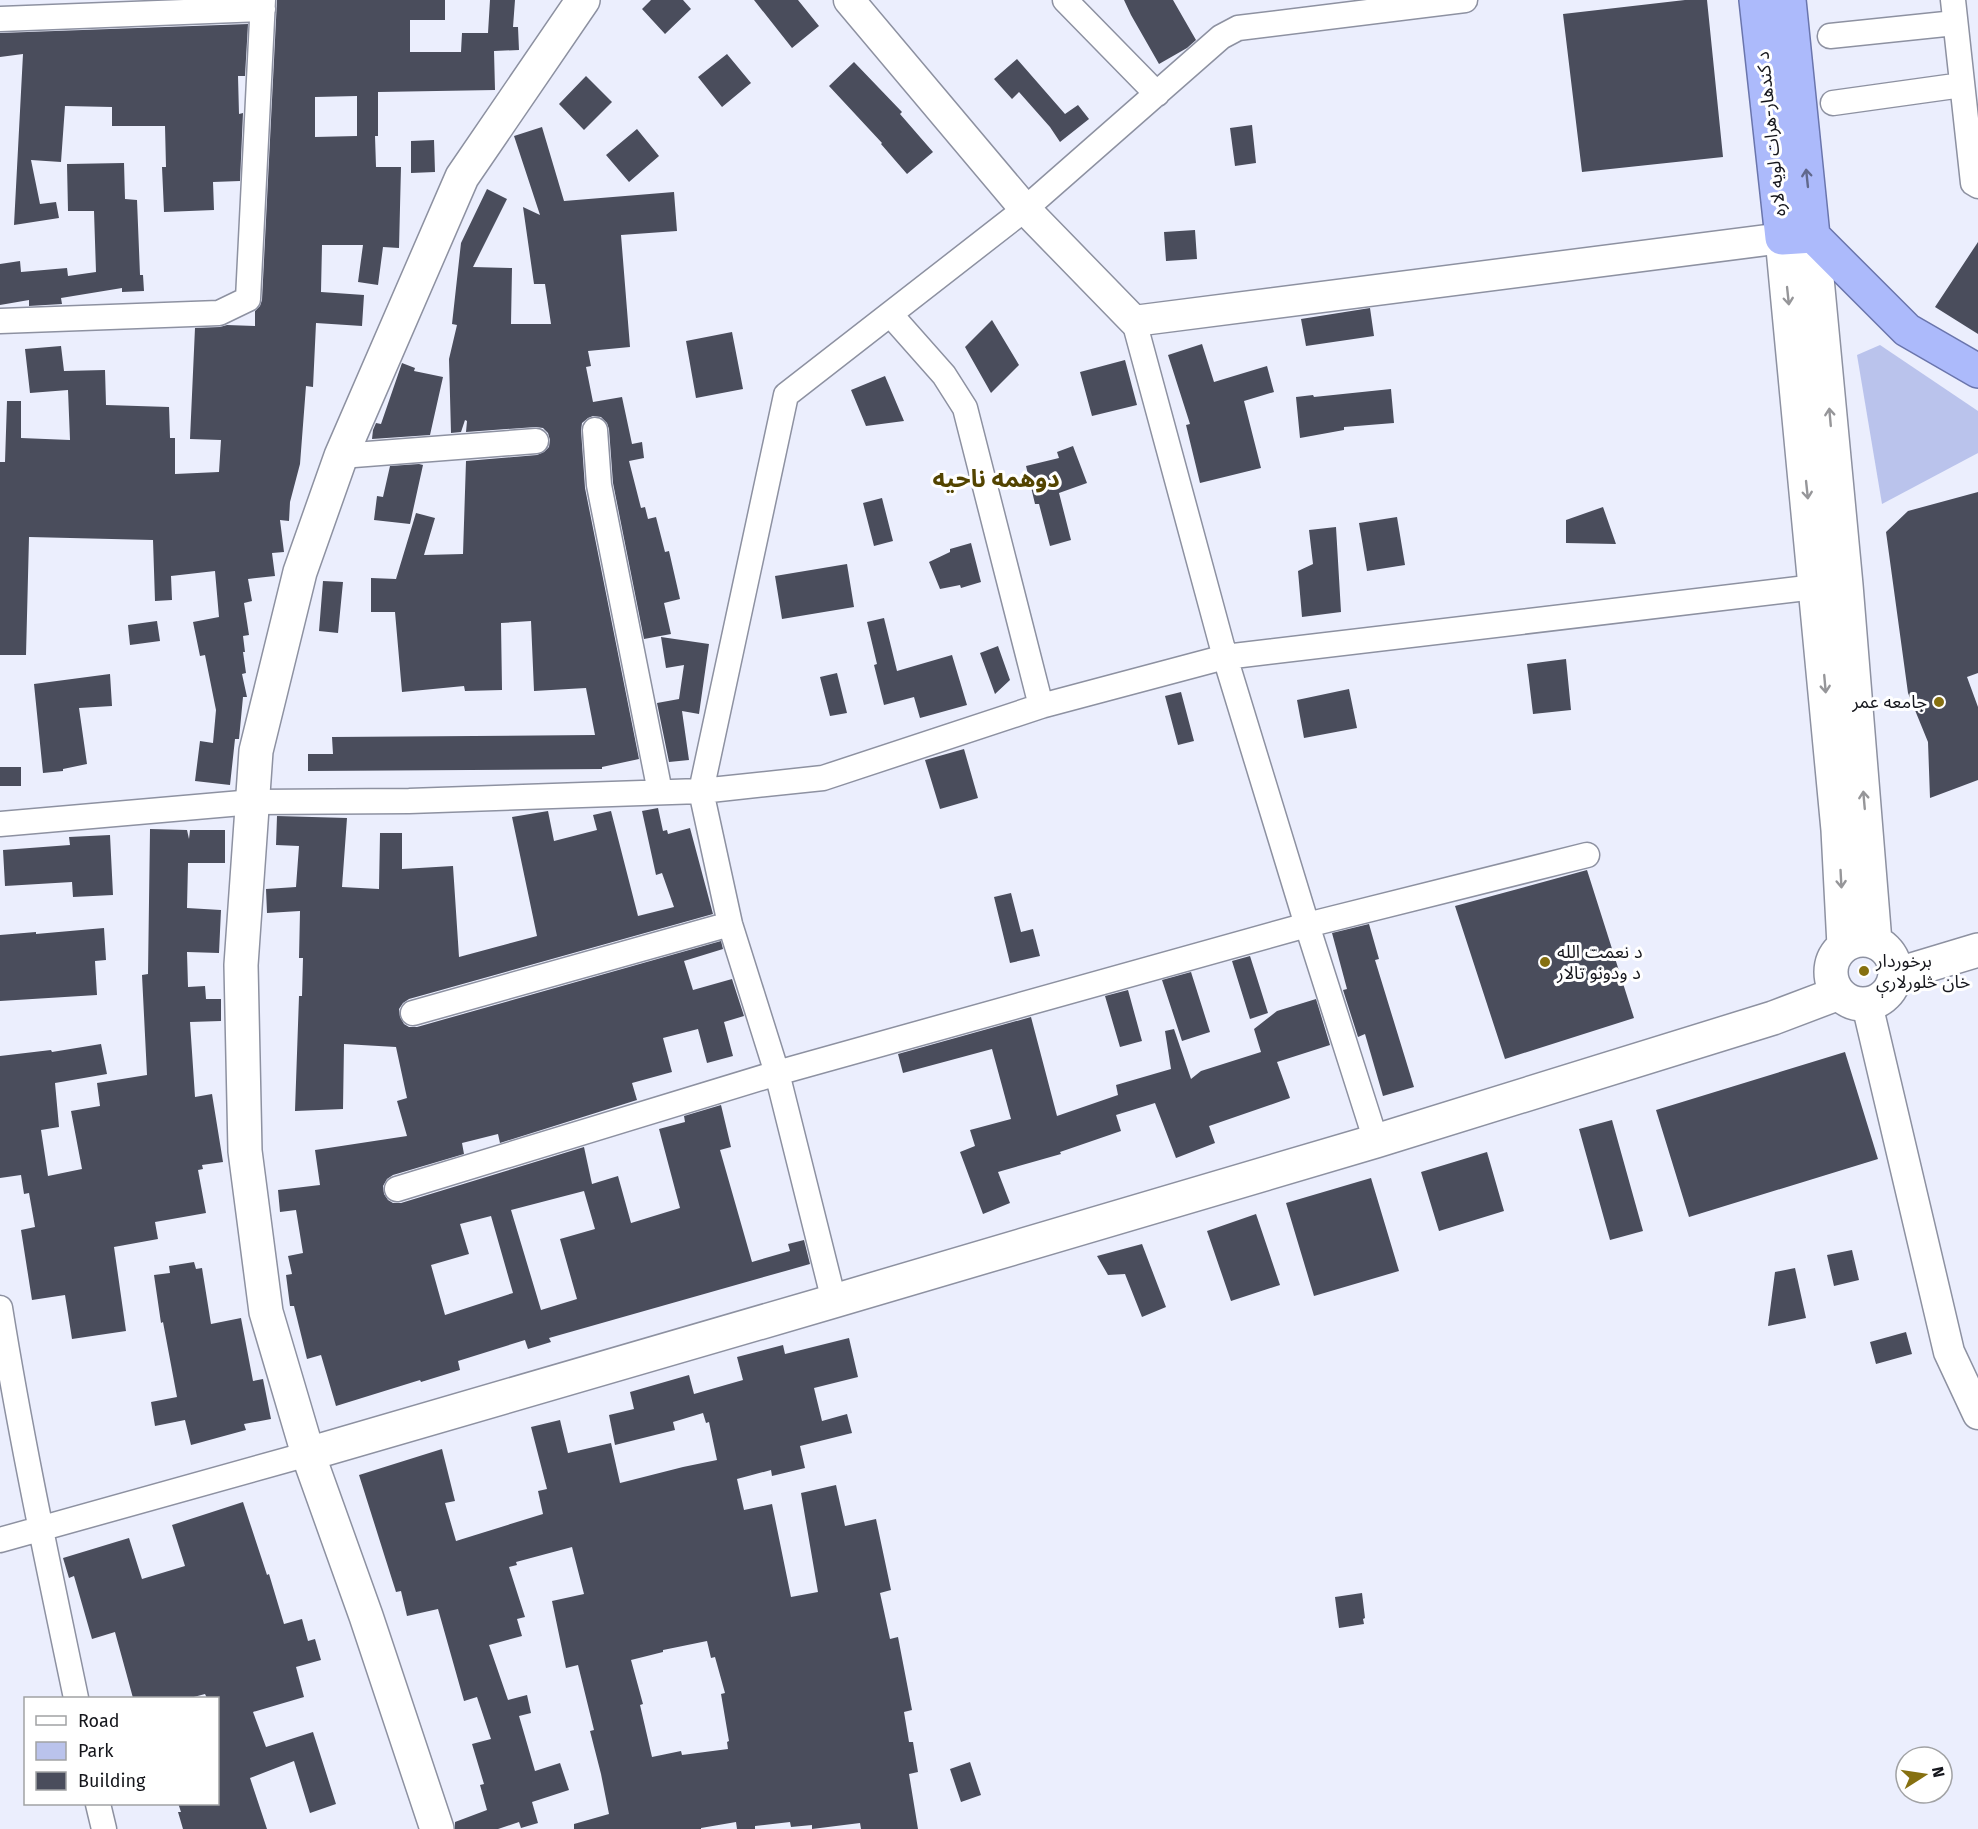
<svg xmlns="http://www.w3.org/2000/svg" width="1978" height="1829" font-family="'Fira Sans','Noto Sans Arabic',sans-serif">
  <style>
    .park { fill: #bac3ec }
    .building { fill: #4a4d5c; fill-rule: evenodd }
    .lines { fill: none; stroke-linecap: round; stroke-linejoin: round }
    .minor-casing { stroke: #8d91a1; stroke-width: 27 }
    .tertiary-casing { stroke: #8d91a1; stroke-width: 33 }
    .secondary-casing { stroke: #8d91a1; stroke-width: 36 }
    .trunk-casing { stroke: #6a75ac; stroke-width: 36 }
    .minor { stroke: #fff; stroke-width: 24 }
    .tertiary { stroke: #fff; stroke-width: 30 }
    .secondary { stroke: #fff; stroke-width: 33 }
    .trunk { stroke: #acbafb; stroke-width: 33 }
    .oneway { stroke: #60688c }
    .oneway2 { stroke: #969699 }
    .poi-dot { fill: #867010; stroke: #fff; stroke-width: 2 }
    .labels { text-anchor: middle; stroke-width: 6; stroke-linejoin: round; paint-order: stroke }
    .street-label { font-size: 18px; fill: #15161c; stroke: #fff }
    .poi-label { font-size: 18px; fill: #15161c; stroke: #fff; text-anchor: start }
    .district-label { font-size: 24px; font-weight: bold; fill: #534400; stroke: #fff }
  </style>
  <rect width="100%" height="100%" fill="#ebeefd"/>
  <path class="park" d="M 1880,345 L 1978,411 L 1978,453 L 1882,504 L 1857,355 Z"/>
  <path class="building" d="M 277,0 L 445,0 L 445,20 L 410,20 L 410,52 L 461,52 L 462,33 L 488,33 L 490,0 L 515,0 L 513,27 L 518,27 L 519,50 L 494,51 L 495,90 L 378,92 L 378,136 L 375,136 L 376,167 L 401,167 L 399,248 L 383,247 L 378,285 L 358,282 L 363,245 L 322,245 L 321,292 L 364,295 L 362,326 L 316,323 L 313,387 L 306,386 L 300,464 L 290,502 L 289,521 L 280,520 L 284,552 L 272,553 L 275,576 L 248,579 L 252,601 L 244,603 L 249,635 L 243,636 L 245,652 L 243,652 L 246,673 L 242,674 L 247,697 L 243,697 L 239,739 L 235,739 L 230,785 L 195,781 L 200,741 L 213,743 L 216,710 L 205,655 L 200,656 L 193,622 L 219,617 L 215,571 L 171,576 L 172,600 L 155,601 L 153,540 L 29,537 L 26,655 L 0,655 L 0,462 L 5,462 L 7,401 L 21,401 L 21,438 L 70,440 L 68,390 L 30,393 L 25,349 L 61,346 L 64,371 L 105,370 L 106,405 L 169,407 L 170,438 L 175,438 L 175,474 L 219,472 L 221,440 L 190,439 L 195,328 L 220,327 L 227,325 L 255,326 L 255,311 L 260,306 L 262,300 ZM 357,96 L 357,136 L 315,137 L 315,97 Z
    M 651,0 L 683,0 L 691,9 L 665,34 L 642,9 Z
    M 754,0 L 798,0 L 819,26 L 792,48 Z
    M 1124,0 L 1173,0 L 1196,40 L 1187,48 L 1159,64 L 1131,15 Z
    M 1685,0 L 1707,0 L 1723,157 L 1582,172 L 1563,14 Z
    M 248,24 L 245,76 L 238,76 L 239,114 L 243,113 L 240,181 L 213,182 L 214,210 L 164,212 L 162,167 L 166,167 L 165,126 L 112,126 L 112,107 L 65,106 L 61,162 L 31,160 L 40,204 L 56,202 L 59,218 L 14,225 L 23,54 L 0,57 L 0,33 Z
    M 727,54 L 751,83 L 722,107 L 698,77 Z
    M 1017,59 L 1065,114 L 1078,105 L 1089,119 L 1060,142 L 1050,127 L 1019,92 L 1012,99 L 994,79 Z
    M 854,62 L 902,112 L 900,114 L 933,152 L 907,174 L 881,144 L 882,143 L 829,86 Z
    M 586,76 L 612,102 L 584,130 L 559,104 Z
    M 1252,125 L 1256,163 L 1235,166 L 1230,128 Z
    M 542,127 L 564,201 L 674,192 L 677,231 L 621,235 L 630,347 L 588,351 L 591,366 L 586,367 L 593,402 L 622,397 L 632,444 L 642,442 L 644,458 L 629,461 L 641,508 L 645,507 L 648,519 L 656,517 L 665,552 L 669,551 L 680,599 L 664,603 L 671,634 L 644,639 L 613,483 L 609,429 L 607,423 L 601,417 L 593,416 L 588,418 L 582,423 L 581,430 L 585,488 L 639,759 L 602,767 L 602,769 L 308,771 L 308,754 L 333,754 L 332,737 L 595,735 L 586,688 L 534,691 L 531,621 L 501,623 L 502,690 L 465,691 L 464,686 L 402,692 L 395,612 L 371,612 L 371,578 L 396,579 L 416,513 L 435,518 L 424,555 L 463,554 L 466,461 L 537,455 L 544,452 L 549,447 L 550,440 L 548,433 L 543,428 L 536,427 L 466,432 L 467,421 L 465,420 L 461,432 L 451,433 L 449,359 L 457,325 L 452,324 L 461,243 L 487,189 L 507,199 L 473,267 L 512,268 L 511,324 L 551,324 L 545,284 L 534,284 L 523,207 L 540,215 L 514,136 Z
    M 637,129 L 659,156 L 629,182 L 606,155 Z
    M 434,140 L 435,172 L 411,173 L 411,141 Z
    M 124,163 L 125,199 L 137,200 L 140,275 L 143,275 L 144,291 L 122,292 L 122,288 L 61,298 L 62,304 L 29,306 L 29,300 L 0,305 L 0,264 L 20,261 L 21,272 L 67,268 L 68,276 L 96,272 L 94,211 L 68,211 L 67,164 Z
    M 1195,230 L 1197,259 L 1166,261 L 1164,232 Z
    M 1978,242 L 1978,334 L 1935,307 Z
    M 1370,308 L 1374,336 L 1306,346 L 1301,319 Z
    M 992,320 L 1019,365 L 991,393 L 965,347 Z
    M 732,332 L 743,389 L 696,398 L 686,341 Z
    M 1202,344 L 1214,382 L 1267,366 L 1274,392 L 1244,401 L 1261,468 L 1200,483 L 1186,425 L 1190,424 L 1168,355 Z
    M 1125,360 L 1137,405 L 1092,416 L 1080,372 Z
    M 402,363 L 415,368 L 414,371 L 443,377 L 430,435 L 372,439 L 373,430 L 376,423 L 381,424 Z
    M 885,376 L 904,421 L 866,426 L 851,390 Z
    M 1391,389 L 1394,423 L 1344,427 L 1344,430 L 1300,438 L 1296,397 L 1313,395 L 1314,397 Z
    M 1073,446 L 1087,483 L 1059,493 L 1071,540 L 1050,546 L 1039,504 L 1035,504 L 1026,466 L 1059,458 L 1057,452 Z
    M 419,464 L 423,465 L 410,524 L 374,520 L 377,496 L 383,497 L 390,466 Z
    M 1978,492 L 1978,673 L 1967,677 L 1978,707 L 1978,780 L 1930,798 L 1928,742 L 1908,693 L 1886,532 L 1908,511 Z
    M 882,498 L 893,541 L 874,546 L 863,503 Z
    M 1603,507 L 1616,544 L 1566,543 L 1566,520 Z
    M 1397,517 L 1405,565 L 1367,571 L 1359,523 Z
    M 1336,527 L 1341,612 L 1302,617 L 1298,571 L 1313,564 L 1309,530 Z
    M 971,543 L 981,582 L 961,588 L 960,585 L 940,589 L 929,562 L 950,552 L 950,549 Z
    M 847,564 L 854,607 L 782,619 L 775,576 Z
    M 323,581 L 343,582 L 338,633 L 319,631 Z
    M 884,618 L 897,671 L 952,655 L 967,705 L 920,718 L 914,697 L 884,705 L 874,665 L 877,664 L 867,622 Z
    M 157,621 L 160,641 L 130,645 L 128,625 Z
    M 661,637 L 709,644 L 699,714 L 682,711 L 689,760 L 669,762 L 657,703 L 679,699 L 684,665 L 666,668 Z
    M 998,646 L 1010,680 L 995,694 L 980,653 Z
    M 1566,659 L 1571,710 L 1533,714 L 1527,664 Z
    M 837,673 L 847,713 L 830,716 L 820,677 Z
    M 110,674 L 112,706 L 79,708 L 87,764 L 63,769 L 63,771 L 43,773 L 34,684 Z
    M 1349,689 L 1357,728 L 1304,738 L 1297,700 Z
    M 1181,692 L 1194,741 L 1178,745 L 1165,696 Z
    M 964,749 L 978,798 L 940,809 L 925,760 Z
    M 0,767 L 21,767 L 21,786 L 0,786 Z
    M 658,808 L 663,831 L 667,830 L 668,834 L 690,828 L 713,914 L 409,999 L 403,1003 L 399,1009 L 400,1017 L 404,1024 L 409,1027 L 417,1027 L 721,941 L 723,949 L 684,961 L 693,990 L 732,979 L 744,1016 L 724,1022 L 733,1056 L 707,1063 L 698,1029 L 663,1038 L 672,1072 L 632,1083 L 637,1100 L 500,1143 L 498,1134 L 462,1143 L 464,1154 L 393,1175 L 387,1179 L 383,1186 L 384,1194 L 388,1200 L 393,1203 L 401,1203 L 584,1147 L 592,1184 L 618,1176 L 631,1223 L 680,1208 L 659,1129 L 685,1122 L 684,1116 L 721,1105 L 731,1147 L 720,1150 L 752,1262 L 790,1251 L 788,1244 L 804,1240 L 810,1264 L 549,1338 L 551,1342 L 528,1349 L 525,1340 L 458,1361 L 460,1370 L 421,1382 L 420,1380 L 336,1406 L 321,1355 L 307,1359 L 294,1306 L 290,1306 L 286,1275 L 292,1274 L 288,1256 L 303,1253 L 296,1210 L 280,1212 L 278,1190 L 320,1185 L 315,1150 L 407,1136 L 397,1101 L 407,1098 L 396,1047 L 344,1044 L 343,1109 L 295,1111 L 299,996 L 302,996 L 303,958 L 299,958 L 300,911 L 267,913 L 266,889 L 296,887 L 299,846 L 276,845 L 277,816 L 347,818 L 342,887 L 379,889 L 380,833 L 402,833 L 402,869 L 453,866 L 459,957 L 537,936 L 512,817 L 548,811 L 554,841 L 597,830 L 593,815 L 611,811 L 638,916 L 674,907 L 662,873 L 656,875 L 642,811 ZM 584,1191 L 595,1229 L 560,1239 L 577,1299 L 541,1310 L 511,1210 ZM 491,1216 L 513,1293 L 445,1315 L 431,1265 L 469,1254 L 460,1224 Z
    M 150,829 L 187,830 L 189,839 L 190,830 L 225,830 L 225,863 L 188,863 L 187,908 L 221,910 L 219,953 L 187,952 L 188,987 L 205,986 L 206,999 L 221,999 L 221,1021 L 190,1022 L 195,1097 L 212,1094 L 223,1162 L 202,1165 L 203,1169 L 198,1170 L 206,1213 L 155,1222 L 158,1239 L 114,1247 L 126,1331 L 72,1339 L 65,1295 L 32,1300 L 21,1230 L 35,1227 L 29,1193 L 24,1194 L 21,1175 L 0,1178 L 0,1056 L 51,1050 L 52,1052 L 101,1044 L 107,1074 L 55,1083 L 59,1127 L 41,1130 L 48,1176 L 82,1169 L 71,1111 L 100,1106 L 97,1083 L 147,1075 L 142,975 L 148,974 Z
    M 110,835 L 113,895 L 73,897 L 72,882 L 5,886 L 3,850 L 70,845 L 69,837 Z
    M 1587,870 L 1634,1018 L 1505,1059 L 1455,906 Z
    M 1011,893 L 1021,932 L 1033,929 L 1040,956 L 1010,963 L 994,897 Z
    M 1369,924 L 1379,959 L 1375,960 L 1414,1087 L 1383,1096 L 1365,1034 L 1358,1037 L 1343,990 L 1347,989 L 1332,933 Z
    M 104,928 L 106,960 L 95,961 L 97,995 L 0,1001 L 0,935 L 36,932 L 36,934 Z
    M 1250,956 L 1268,1013 L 1250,1019 L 1232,961 Z
    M 1191,972 L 1210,1032 L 1182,1041 L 1162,980 Z
    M 1128,990 L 1142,1041 L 1120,1047 L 1105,996 Z
    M 1316,999 L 1330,1045 L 1277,1062 L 1290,1098 L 1209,1126 L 1215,1143 L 1176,1158 L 1155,1103 L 1116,1115 L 1121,1131 L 1060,1152 L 1061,1154 L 998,1172 L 1010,1203 L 983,1214 L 960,1152 L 975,1146 L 970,1130 L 1011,1119 L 992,1049 L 903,1073 L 898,1054 L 1031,1017 L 1057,1116 L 1118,1095 L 1116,1085 L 1171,1069 L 1165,1031 L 1174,1029 L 1191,1079 L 1201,1071 L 1261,1052 L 1254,1029 L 1277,1011 Z
    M 1845,1052 L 1878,1159 L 1689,1217 L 1656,1110 Z
    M 1612,1120 L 1643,1231 L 1610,1240 L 1579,1129 Z
    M 1487,1152 L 1504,1211 L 1439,1231 L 1421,1172 Z
    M 1371,1178 L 1399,1271 L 1314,1296 L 1286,1203 Z
    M 1256,1214 L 1280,1285 L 1231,1301 L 1207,1231 Z
    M 1142,1244 L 1166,1307 L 1142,1317 L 1125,1274 L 1108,1275 L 1097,1256 Z
    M 1852,1250 L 1859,1280 L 1834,1286 L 1827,1255 Z
    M 194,1262 L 196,1269 L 202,1268 L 211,1324 L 241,1318 L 253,1381 L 263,1379 L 271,1419 L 244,1424 L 246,1430 L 191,1445 L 185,1420 L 155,1426 L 151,1402 L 177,1397 L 163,1322 L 161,1323 L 154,1275 L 170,1273 L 169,1266 Z
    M 1795,1268 L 1806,1318 L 1768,1326 L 1775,1272 Z
    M 1906,1332 L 1912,1354 L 1876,1364 L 1870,1342 Z
    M 849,1338 L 858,1377 L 814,1388 L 822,1421 L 847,1414 L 852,1433 L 800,1446 L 805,1468 L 772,1476 L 771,1470 L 737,1479 L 744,1510 L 772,1504 L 791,1597 L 818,1592 L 801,1493 L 836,1485 L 845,1526 L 876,1519 L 891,1590 L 880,1593 L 890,1639 L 898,1637 L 912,1710 L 904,1712 L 909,1742 L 913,1742 L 918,1772 L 909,1774 L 918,1829 L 861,1829 L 860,1823 L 812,1829 L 812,1825 L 791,1827 L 790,1822 L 755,1826 L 755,1829 L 737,1829 L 736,1822 L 701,1828 L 701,1829 L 574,1829 L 574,1824 L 609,1814 L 601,1774 L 590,1731 L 594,1730 L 578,1665 L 566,1668 L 552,1601 L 584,1594 L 572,1547 L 516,1562 L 517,1565 L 509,1567 L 525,1617 L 517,1619 L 522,1636 L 489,1645 L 508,1700 L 527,1695 L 531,1713 L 519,1716 L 535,1771 L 560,1763 L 569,1790 L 532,1802 L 538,1823 L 521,1828 L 519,1822 L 498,1829 L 455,1829 L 455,1822 L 487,1810 L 480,1785 L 484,1784 L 472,1744 L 491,1739 L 477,1697 L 464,1701 L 438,1609 L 407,1616 L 401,1591 L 396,1592 L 359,1475 L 442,1449 L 455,1501 L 445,1503 L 456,1541 L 543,1514 L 538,1491 L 547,1489 L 531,1427 L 560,1420 L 568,1453 L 611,1443 L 620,1483 L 683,1467 L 717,1460 L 709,1422 L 706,1423 L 703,1413 L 673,1422 L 675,1430 L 615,1445 L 609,1415 L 634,1409 L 630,1392 L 689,1375 L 694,1394 L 743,1380 L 737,1357 L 783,1345 L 785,1354 ZM 707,1641 L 711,1658 L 715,1657 L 725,1693 L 721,1694 L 729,1741 L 727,1742 L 728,1749 L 682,1755 L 681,1751 L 652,1757 L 640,1705 L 643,1704 L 631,1660 L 663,1652 L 663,1650 Z
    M 243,1502 L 267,1575 L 269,1574 L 284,1624 L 302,1619 L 308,1641 L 315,1639 L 321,1660 L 296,1667 L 304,1697 L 253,1712 L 266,1747 L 313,1732 L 336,1804 L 310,1813 L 294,1761 L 250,1778 L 267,1829 L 183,1829 L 178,1812 L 181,1812 L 178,1803 L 218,1803 L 218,1698 L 207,1698 L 205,1694 L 190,1698 L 133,1698 L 115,1632 L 92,1639 L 74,1576 L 69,1578 L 63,1558 L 129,1538 L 142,1579 L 185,1566 L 172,1525 Z
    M 1362,1593 L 1365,1618 L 1363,1619 L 1364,1624 L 1339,1628 L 1335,1597 Z
    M 970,1762 L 981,1795 L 961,1802 L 950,1769 Z"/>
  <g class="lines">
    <defs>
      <path id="minor" d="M 1065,0 L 1157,94
        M 1953,0 L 1973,183 L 1978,186
        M 0,19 L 263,9
        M 1830,36 L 1955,23
        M 1833,103 L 1962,85
        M 890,314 L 944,375 L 965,408 L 1041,706
        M 0,321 L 219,313 L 248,299 L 263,0
        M 1134,321 L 1225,657 L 1307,925 L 1376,1141
        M 595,430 L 599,485 L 660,792
        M 341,456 L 536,441
        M 0,824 L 253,802 L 409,801 L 701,791 L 823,778 L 1041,706 L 1225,657 L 1832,585
        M 413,1013 L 730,924
        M 397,1189 L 777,1073 L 1307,925 L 1587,855
        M 834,1301 L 777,1073 L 730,924 L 701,791 L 786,395 L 1025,209 L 1221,37 L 1238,28 L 1465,0
        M 0,1308 C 21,1439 49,1569 76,1698
        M 0,1540 L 308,1454
        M 98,1804 L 104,1829"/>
      <path id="tertiary" d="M 849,0 L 1025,209 L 1134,321 L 1782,238
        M 1867,1004 L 1949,1352 L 1978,1414"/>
      <path id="secondary" d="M 1813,236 L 1846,585 L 1875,942
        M 1782,238 L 1838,830 L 1844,946
        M1831 972a32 32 0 1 1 64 0a32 32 0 1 1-64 0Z
        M 1895,975 L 1978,950
        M 308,1454 L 266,1312 L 245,1151 L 241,965 L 256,751 L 300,572 L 341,456 L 462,177 L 583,0
        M 437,1829 L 366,1616 L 308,1454 L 834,1301 L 1376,1141 L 1773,1018 L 1839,993"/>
      <path id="trunk" d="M 1756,0 L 1782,238 L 1813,236
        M 1789,0 L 1813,236 L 1907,330 L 1978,371"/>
    </defs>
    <use href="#minor" class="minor-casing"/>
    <use href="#tertiary" class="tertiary-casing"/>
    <use href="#secondary" class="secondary-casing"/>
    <use href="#trunk" class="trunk-casing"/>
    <use href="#minor" class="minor"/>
    <use href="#tertiary" class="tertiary"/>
    <use href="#secondary" class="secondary"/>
    <use href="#trunk" class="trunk"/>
  </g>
  <defs><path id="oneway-shaft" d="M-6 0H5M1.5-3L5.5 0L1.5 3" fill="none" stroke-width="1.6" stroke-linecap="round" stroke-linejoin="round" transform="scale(1.5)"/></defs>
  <use class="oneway" href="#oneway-shaft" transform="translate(1807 178) rotate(-96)"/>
  <g class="oneway2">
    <use href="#oneway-shaft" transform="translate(1788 296) rotate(84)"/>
    <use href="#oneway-shaft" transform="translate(1830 417) rotate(-95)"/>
    <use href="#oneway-shaft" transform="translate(1807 490) rotate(84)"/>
    <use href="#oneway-shaft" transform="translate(1825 684) rotate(85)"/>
    <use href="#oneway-shaft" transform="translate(1864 800) rotate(-95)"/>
    <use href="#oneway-shaft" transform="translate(1841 879) rotate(87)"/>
  </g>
  <g class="poi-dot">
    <circle cx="1939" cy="702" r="6"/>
    <circle cx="1545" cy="962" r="6"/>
    <circle cx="1864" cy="971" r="6"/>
  </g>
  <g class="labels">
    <g class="street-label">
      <text transform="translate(1771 134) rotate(-96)" y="6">د کندهار-هرات لويه لاره</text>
    </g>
    <g class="poi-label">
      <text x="1927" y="708" text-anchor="end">جامعه عمر</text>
      <text x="1557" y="958">د نعمت الله<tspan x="1557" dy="21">د ودونو تالار</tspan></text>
      <text x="1876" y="967">برخوردار<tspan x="1876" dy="21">خان څلورلارې</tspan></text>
    </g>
    <g class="district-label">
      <text x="996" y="487">دوهمه ناحیه</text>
    </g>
  </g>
  <rect x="24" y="1697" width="195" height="108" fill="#ffffff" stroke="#a1a2a4" stroke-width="1.5"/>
  <rect x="36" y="1716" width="30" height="9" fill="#ffffff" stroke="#a1a2a4" stroke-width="1.5"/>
  <text x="78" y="1727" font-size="18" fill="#15161c">Road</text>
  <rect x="36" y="1742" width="30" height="18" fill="#bac3ec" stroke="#a1a2a4" stroke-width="1.5"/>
  <text x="78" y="1757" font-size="18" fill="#15161c">Park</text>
  <rect x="36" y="1772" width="30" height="18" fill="#4a4d5c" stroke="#a1a2a4" stroke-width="1.5"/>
  <text x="78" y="1787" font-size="18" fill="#15161c">Building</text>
  <g transform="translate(1924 1775) rotate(78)"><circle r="28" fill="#ffffff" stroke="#a1a2a4" stroke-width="1.5"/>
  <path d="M0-4.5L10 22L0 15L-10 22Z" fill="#867010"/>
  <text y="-9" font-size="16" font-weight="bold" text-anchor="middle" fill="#15161c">N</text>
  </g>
</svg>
